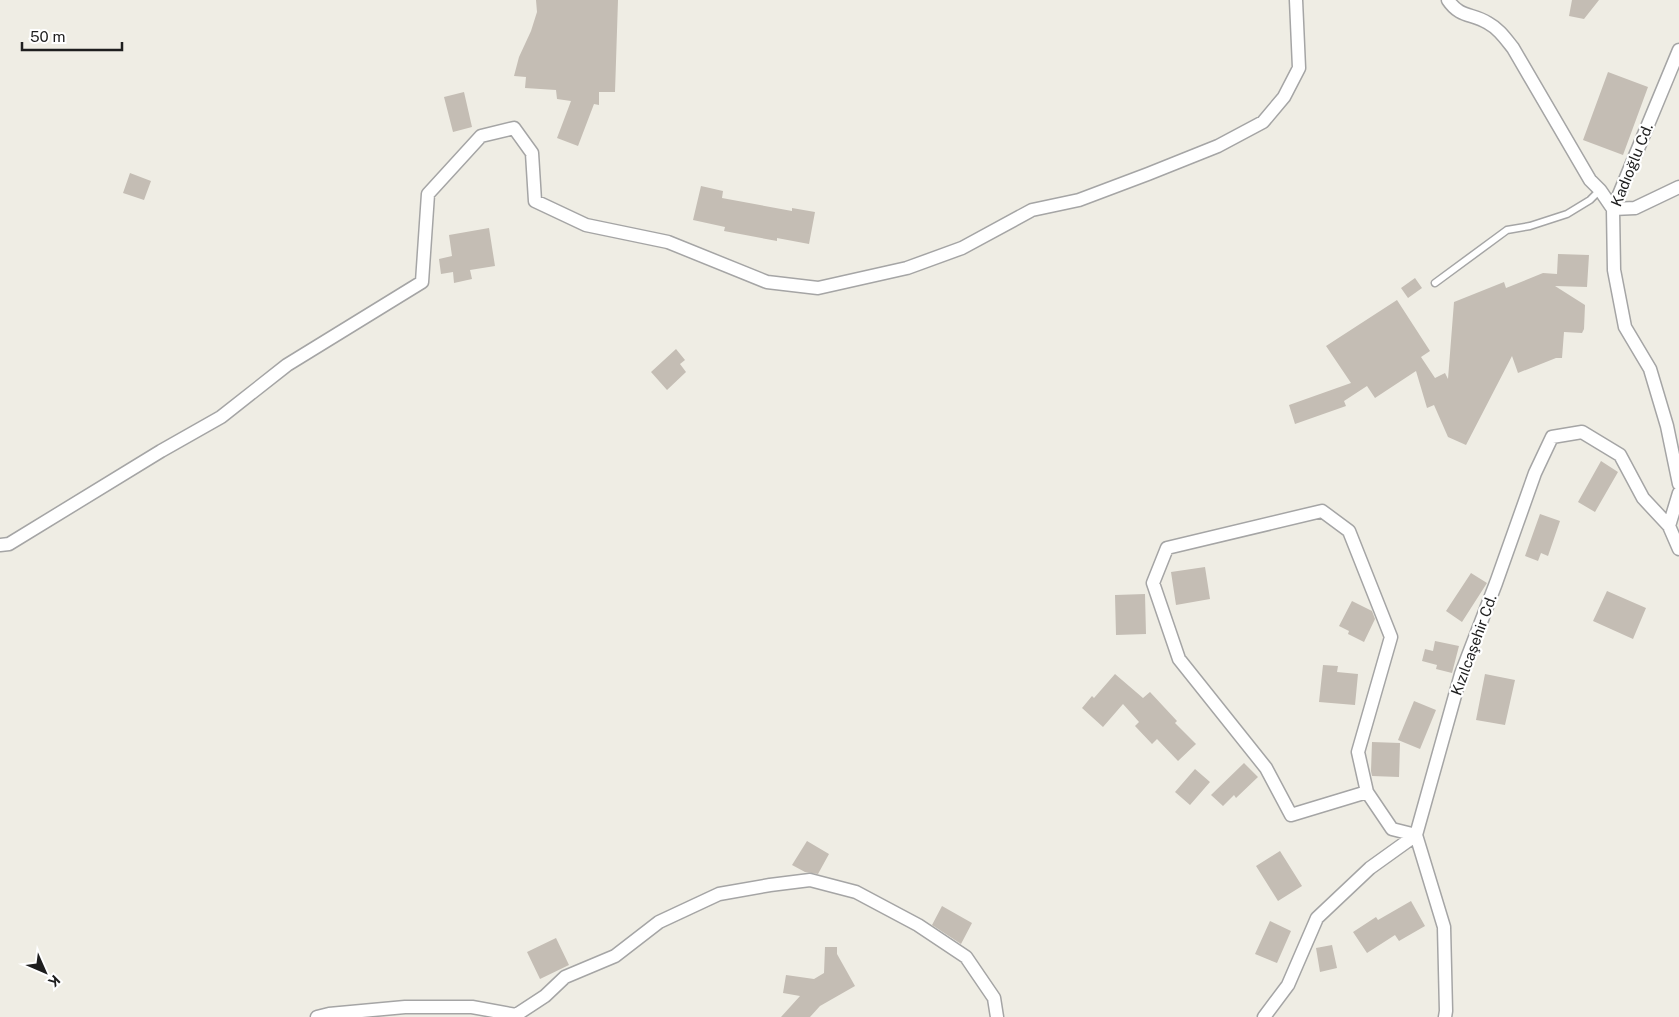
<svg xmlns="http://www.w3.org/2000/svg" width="1679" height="1017" font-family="'Public Sans',sans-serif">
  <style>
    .building { fill: #c4bdb4 }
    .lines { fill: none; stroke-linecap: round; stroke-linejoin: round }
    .lane-casing { stroke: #a5a5a5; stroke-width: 9 }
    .street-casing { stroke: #a5a5a5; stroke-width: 15 }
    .lane { stroke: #fff; stroke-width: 6 }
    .street { stroke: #fff; stroke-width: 12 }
    .labels { text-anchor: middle; stroke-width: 4.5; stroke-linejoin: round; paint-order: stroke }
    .street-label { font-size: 15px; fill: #1e1e1e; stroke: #fff }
  </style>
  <rect width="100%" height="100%" fill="#efede4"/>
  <path class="building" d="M 536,0 L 618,0 L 615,92 L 599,92 L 599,105 L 594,104 L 578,146 L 557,138 L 571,101 L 557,99 L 556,90 L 525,88 L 526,77 L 514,76 L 519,57 L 531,31 L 537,12 Z
    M 1572,0 L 1599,0 L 1584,19 L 1569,16 Z
    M 1608,72 L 1648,87 L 1623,155 L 1583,140 Z
    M 464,92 L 472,127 L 453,132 L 444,97 Z
    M 130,173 L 151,181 L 144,200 L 123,193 Z
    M 701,186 L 723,191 L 722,198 L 792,211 L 792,208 L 815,212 L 809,244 L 777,238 L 777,241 L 724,231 L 725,227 L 693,220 Z
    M 489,228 L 495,266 L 470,270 L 472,279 L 454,283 L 453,272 L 441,274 L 439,259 L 452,256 L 449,235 Z
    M 1558,254 L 1589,255 L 1587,287 L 1555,286 L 1585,305 L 1584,329 L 1582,333 L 1564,332 L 1562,358 L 1556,358 L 1518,373 L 1512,356 L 1466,445 L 1448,437 L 1434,405 L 1427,408 L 1416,371 L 1375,398 L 1367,386 L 1344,401 L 1346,406 L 1295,424 L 1289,405 L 1351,383 L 1326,346 L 1397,300 L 1430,351 L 1421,357 L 1435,378 L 1445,373 L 1448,379 L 1454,302 L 1504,282 L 1506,288 L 1543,273 L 1557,274 Z
    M 1415,278 L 1422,288 L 1408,298 L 1401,288 Z
    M 676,349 L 685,360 L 680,364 L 686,372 L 667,390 L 651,372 Z
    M 1601,461 L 1618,472 L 1595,512 L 1578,502 Z
    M 1540,514 L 1560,521 L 1548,556 L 1541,553 L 1538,561 L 1525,556 Z
    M 1205,567 L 1210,599 L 1176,605 L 1171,572 Z
    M 1471,573 L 1487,583 L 1462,622 L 1446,611 Z
    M 1607,591 L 1646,608 L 1633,639 L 1593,621 Z
    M 1145,594 L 1146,634 L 1116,635 L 1115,595 Z
    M 1352,601 L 1372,611 L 1375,619 L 1364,642 L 1348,634 L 1349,631 L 1339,626 Z
    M 1435,641 L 1459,646 L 1452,673 L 1436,669 L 1437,665 L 1422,661 L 1425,649 L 1433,651 Z
    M 1323,665 L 1338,666 L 1337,672 L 1358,674 L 1355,705 L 1319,702 Z
    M 1115,674 L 1143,698 L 1150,692 L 1177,721 L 1175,723 L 1196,744 L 1178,761 L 1157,739 L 1152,744 L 1135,726 L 1139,722 L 1123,704 L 1103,727 L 1082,708 L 1092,696 L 1094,698 Z
    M 1485,674 L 1515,680 L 1505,725 L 1476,720 Z
    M 1414,701 L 1436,710 L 1420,749 L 1398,740 Z
    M 1372,742 L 1400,743 L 1399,777 L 1372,776 L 1371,771 Z
    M 1244,763 L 1258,777 L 1236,798 L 1234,795 L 1223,806 L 1211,795 Z
    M 1195,769 L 1210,782 L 1190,805 L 1175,792 Z
    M 807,841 L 829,854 L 818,874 L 805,872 L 792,865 Z
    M 1280,851 L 1302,886 L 1278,901 L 1256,866 Z
    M 1411,901 L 1425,926 L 1399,941 L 1395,935 L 1367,953 L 1353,932 L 1376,917 L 1378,920 Z
    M 942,906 L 972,923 L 961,944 L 932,925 Z
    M 1270,921 L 1291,931 L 1277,963 L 1255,954 Z
    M 556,938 L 569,965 L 540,979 L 527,952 Z
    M 1332,945 L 1337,968 L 1320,972 L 1316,948 Z
    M 825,947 L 837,947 L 837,954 L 855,986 L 820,1006 L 810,1017 L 781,1017 L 800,996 L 783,993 L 786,975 L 814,979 L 824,973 Z"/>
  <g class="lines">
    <defs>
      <path id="lane" d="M 1435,283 L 1507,230 L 1530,226 L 1567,214 L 1590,200 L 1600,190"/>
      <path id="street" d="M 1448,0 C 1460,18 1472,13 1488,23 C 1499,29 1505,38 1513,48 L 1590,180 L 1600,190 L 1613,209
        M 1679,50 L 1613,209 L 1614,270 L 1625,327 L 1650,369 L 1667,426 L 1679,484
        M 1613,209 L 1635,208 L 1679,187
        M 1669,526 L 1679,493
        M 0,545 L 9,544 L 161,451 L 221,417 L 287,365 L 422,282 L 428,194 L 481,136 L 514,128 L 532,153 L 535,201 L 586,225 L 668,242 L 767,282 L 818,288 L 907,268 L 962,248 L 1032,210 L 1079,200 L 1148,174 L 1218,146 L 1263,122 L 1284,97 L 1299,68 L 1296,0
        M 1367,792 L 1291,815 L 1266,768 L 1179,659 L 1153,583 L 1167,548 L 1322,511 L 1349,531 L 1391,637 L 1358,752 L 1367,792 L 1392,829 L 1416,835
        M 317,1017 L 329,1014 L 405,1007 L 472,1007 L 516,1015 L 545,996 L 565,977 L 615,956 L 659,922 L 719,894 L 770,885 L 810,880 L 856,892 L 918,925 L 966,957 L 994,998 L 997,1017
        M 1264,1017 L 1288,985 L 1317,918 L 1370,868 L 1416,835
        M 1445,1017 L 1446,1011 L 1444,927 L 1416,835 L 1461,674 L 1496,583 L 1535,473 L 1552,437 L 1582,432 L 1620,455 L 1643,498 L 1669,526 L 1679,549"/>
    </defs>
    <use href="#lane" class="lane-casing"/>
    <use href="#street" class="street-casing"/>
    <use href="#lane" class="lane"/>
    <use href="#street" class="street"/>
  </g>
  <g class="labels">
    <g class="street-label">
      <text transform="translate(1632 165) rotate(-68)" y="5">Kadıoğlu Cd.</text>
      <text transform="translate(1474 645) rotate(-70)" y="5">Kızılcaşehir Cd.</text>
    </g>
  </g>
  <g transform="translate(45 972) rotate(135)" stroke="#ffffff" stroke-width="4" paint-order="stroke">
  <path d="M0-4L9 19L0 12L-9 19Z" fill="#1e1e1e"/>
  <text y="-8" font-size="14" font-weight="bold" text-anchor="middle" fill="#1e1e1e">K</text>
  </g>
  <path d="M22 42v8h100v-8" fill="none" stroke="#1e1e1e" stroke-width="2.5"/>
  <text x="30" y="42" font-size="15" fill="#1e1e1e" stroke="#ffffff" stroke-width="4" paint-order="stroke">50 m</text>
</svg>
